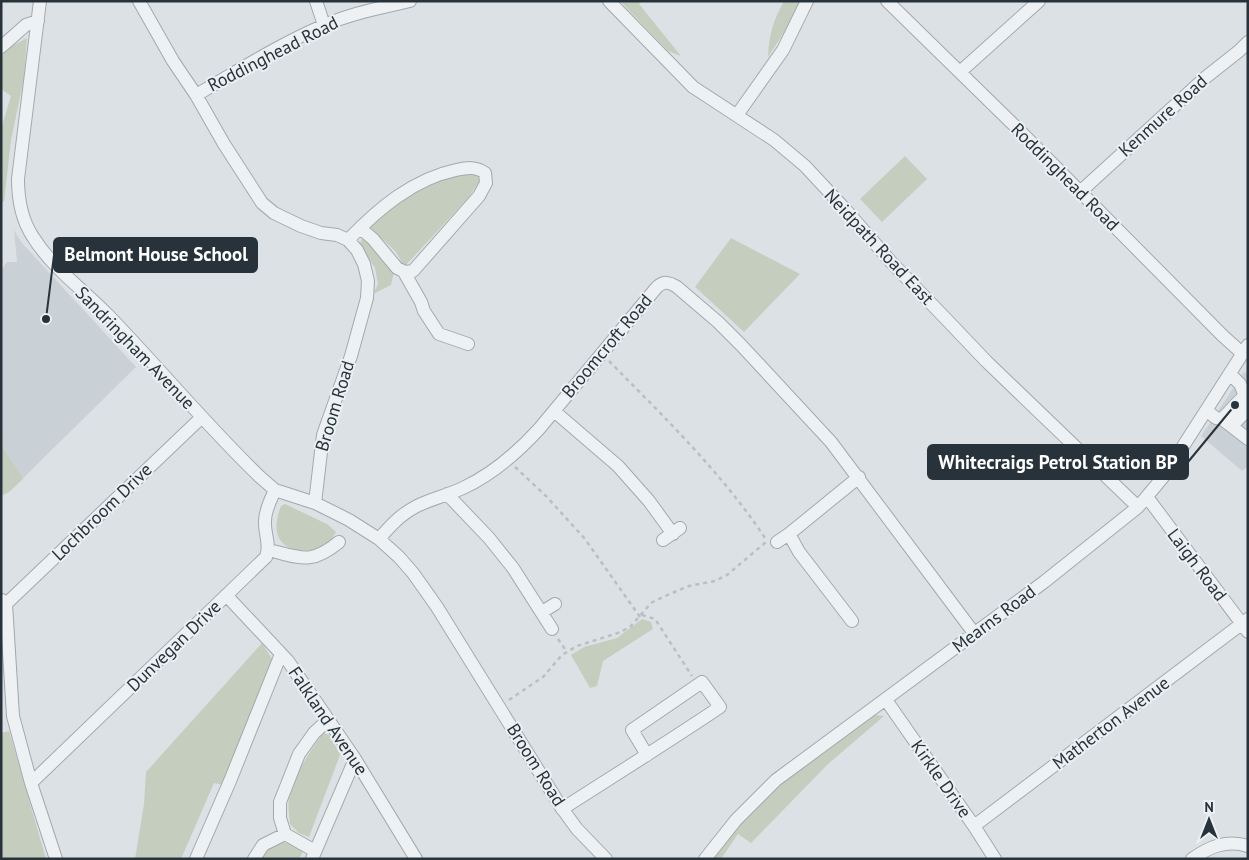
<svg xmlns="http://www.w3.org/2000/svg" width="1249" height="860" font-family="'PT Sans',sans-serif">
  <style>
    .built { fill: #cad1d6 }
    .green { fill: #c5cebe }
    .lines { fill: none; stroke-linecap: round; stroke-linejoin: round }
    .minor-casing { stroke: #a2a9ae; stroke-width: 14 }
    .path { stroke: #babfc4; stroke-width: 2.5; stroke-dasharray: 4 4; stroke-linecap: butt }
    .minor { stroke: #eef1f4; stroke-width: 12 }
    .labels { text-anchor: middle; stroke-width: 4; stroke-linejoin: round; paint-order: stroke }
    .street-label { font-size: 18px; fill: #27323a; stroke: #ebf0f3 }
    .leader { fill: none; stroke: #27323a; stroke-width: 2 }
    .callout-dot { fill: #27323a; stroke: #ebf0f3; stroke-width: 2 }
    .callout { fill: #27323a; stroke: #27323a; stroke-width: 2 }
    .callout-label { font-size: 19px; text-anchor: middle; font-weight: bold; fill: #fff }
  </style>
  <rect width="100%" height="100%" fill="#dce1e5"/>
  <path class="built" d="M 14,230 L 22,243 L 136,367 L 9,492 L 1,479 L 1,270 L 7,262 L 17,262 Z
    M 1244,372 L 1248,373 L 1248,466 L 1242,471 L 1201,436 Z"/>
  <path class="green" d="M 620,1 L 642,1 L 639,4 L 681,56 L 668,51 Z
    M 784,1 L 800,1 L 792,20 L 768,57 C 769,34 773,21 784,1 Z
    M 27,38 L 24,78 L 11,140 L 4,202 L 1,200 L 1,129 L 11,96 L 1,89 L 1,56 L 8,48 Z
    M 905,156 L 927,179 L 882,222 L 860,199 Z
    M 473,172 L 480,180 L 469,197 L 406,265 L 402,263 L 396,252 L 371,228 L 371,223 L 377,218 L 427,184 L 463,173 Z
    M 363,238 L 373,244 L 394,272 L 391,285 L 373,294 L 378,284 L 375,268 L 359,244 Z
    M 731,238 L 800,274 L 744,332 L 695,287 Z
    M 1,445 L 23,479 L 9,492 L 3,495 L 1,492 Z
    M 285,504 L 327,524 L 336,532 L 328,546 C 294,558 265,546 281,506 Z
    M 642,619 L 651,622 L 653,629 L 603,661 L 597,686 L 590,688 L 571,655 L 584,647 L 617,638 Z
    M 262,643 L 274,662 L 223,785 L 214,783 L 181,859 L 135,859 L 144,804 L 146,772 Z
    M 875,715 L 884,716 L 827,765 L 751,843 L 738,834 L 721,859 L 714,859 C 754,796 816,758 875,715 Z
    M 9,731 L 46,859 L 1,859 L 1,733 Z
    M 323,733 L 330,735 L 340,755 L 309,837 L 299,833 L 290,824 C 289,814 287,803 290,793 C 297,771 310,751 323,733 Z
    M 281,842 L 293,844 L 304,850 L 299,859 L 259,859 L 266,848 Z"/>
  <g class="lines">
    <defs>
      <path id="minor" d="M 40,1 L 18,179 C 18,200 21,219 33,237 C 53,269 84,290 109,316 C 160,369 207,426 260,477 L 275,490 L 315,503 L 349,520 L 379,539 L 399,557 L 413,573 L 437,607 L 561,807 L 577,829 L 606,859
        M 139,1 L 173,61 L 196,95 L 224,144 L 262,203 L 274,213 L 301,226 L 321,233 L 337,235 L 348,240 L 357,250 L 364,264 L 368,281 L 367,298 L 351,356 L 323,435 L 315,503
        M 316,1 L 324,25
        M 609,1 L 693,87 L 774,140 L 805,166 L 845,209 L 892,263 L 947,320 L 986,361 L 1138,507
        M 887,1 L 1022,133 L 1223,336 L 1243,354
        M 1,47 L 26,25 L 38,21
        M 960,72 L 1039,1
        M 196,95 C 238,71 280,44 325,25 C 352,13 381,8 410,1
        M 737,115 L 783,50 L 807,1
        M 1080,192 L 1206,77 L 1239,51 L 1248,42
        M 348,240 C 378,209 413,179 456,170 C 466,168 476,166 485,173 L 486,183 L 479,196 L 413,271 L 405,272 L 397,268 L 373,239 L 360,228
        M 404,272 L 421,302 L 424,311 L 439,334 L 468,344
        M 1230,374 L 1240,384 L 1248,403
        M 554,411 L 618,466 L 649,501 L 673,534
        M 1207,411 L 1216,418 L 1222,419 L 1248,439
        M 1222,419 L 1244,396
        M 1232,426 L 1248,409
        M 447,494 L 489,538 L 513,568 L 552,629
        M 1147,497 L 1248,632
        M 789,534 L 799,552 L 852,621
        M 379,539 C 390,526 401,514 417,506 C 431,499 448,495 463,488 C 493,474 517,453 539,429 L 657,287 C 664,281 669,282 677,287 L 718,322 L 741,345 L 831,442 L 974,633
        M 663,540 L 680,528
        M 777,542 L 789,534 L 859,477
        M 269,550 C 301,558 311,565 339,542
        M 226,595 L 288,661 L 355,759 L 416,859
        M 2,600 L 6,604 L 13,716 L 31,783 L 56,859
        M 1,606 L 6,604 L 202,417
        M 542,612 L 555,604
        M 886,700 L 974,826 L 995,859
        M 31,783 L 266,557 C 271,544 264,534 265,521 C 265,510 271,499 275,490
        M 562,809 C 615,775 668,742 720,707 L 702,682 L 632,730 L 647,755
        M 974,826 L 1248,619
        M 285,834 L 315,851
        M 196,859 L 230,781 L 281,654
        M 254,859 L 263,845 L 285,834 L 280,818 L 280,802 L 299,754 L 314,733 L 328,720
        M 312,859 L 355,759
        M 705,859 L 736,820 L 776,780 L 1044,582 L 1138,507 L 1164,476 L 1248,345
        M 1192,859 C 1209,847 1227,839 1248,846"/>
    </defs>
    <use href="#minor" class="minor-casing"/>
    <path class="path" d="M 609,361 C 664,417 722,473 765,538
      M 515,467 L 546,496 L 585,539 L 640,617
      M 642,615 L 655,619 L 692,676
      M 558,639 L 567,652
      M 509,700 L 543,677 L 562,655 L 577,646 L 621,632 L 631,626 L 651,603 L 665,596 L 689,586 L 715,581 L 727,575 L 766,542"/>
    <use href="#minor" class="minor"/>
  </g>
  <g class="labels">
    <g class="street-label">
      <text transform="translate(273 54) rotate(-27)" y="6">Roddinghead Road</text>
      <text transform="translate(1163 116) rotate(-42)" y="6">Kenmure Road</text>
      <text transform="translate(1065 177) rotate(45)" y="6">Roddinghead Road</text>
      <text transform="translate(879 247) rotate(47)" y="6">Neidpath Road East</text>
      <text transform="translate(607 346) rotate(-50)" y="6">Broomcroft Road</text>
      <text transform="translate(135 348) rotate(46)" y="6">Sandringham Avenue</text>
      <text transform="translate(335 406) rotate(-73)" y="6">Broom Road</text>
      <text transform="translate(102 512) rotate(-44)" y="6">Lochbroom Drive</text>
      <text transform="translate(1197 565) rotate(53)" y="6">Laigh Road</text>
      <text transform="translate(994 619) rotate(-37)" y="6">Mearns Road</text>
      <text transform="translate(174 646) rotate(-44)" y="6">Dunvegan Drive</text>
      <text transform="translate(328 721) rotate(56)" y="6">Falkland Avenue</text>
      <text transform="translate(1111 723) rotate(-37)" y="6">Matherton Avenue</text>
      <text transform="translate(536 765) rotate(58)" y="6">Broom Road</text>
      <text transform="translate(941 779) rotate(55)" y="6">Kirkle Drive</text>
    </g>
  </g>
  <path class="leader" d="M46 319L54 255M1235 405L1188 462"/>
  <g class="callout-dot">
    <circle cx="46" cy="319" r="5"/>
    <circle cx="1235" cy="405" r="5"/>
  </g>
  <g class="callout">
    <rect x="54" y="238" width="203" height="34" rx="5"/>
    <rect x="928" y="445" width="260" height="34" rx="5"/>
  </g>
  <g class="callout-label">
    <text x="156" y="261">Belmont House School</text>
    <text x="1058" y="469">Whitecraigs Petrol Station BP</text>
  </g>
  <rect width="1249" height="860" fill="none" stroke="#27323a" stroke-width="5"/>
  <g transform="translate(1209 820)" stroke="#ebf0f3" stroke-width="4" paint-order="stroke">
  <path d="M0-4L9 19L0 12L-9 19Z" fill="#27323a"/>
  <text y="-8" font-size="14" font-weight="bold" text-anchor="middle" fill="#27323a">N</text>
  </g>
</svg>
